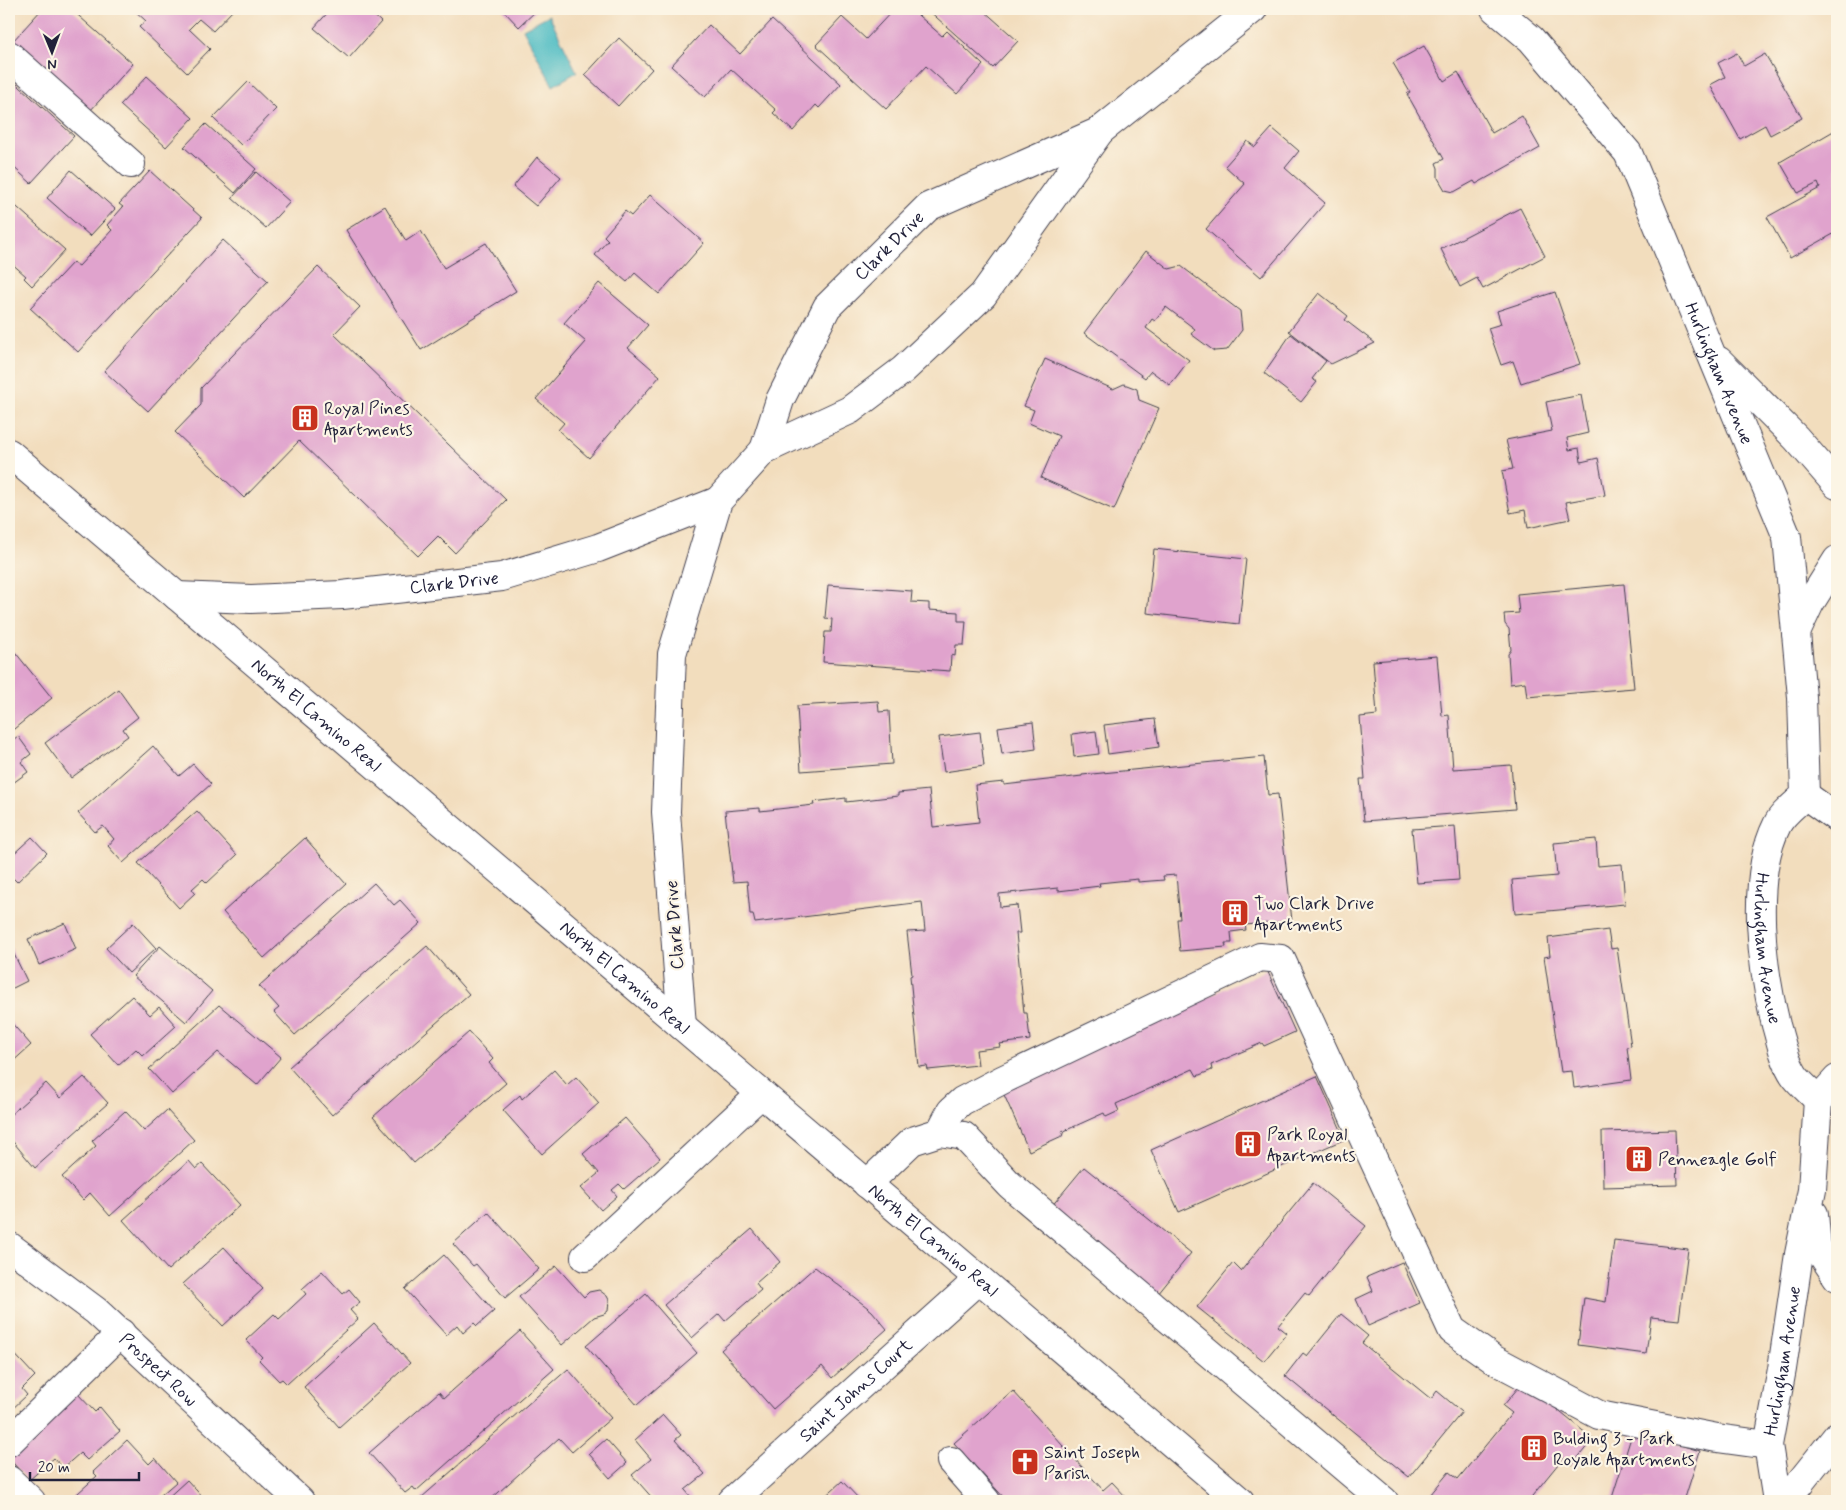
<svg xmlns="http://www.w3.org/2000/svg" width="1846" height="1510" font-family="Mynerve,sans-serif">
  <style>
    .water { fill: #4cbbc3; stroke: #376e7f }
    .building { fill: #e0a3cd }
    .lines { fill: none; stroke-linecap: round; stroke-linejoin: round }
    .minor-casing { stroke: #413e4e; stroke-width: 30 }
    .major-casing { stroke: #413e4e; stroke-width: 30 }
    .minor { stroke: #fff; stroke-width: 28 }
    .major { stroke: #fff; stroke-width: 28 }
    .labels { text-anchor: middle; stroke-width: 4.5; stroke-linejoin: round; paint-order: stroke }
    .street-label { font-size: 18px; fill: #22223b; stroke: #fcf5e5 }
    .poi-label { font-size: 18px; fill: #22223b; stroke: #fcf5e5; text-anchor: start }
  </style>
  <rect width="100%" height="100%" fill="#fcf5e5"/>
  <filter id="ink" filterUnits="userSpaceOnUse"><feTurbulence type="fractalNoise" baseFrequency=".02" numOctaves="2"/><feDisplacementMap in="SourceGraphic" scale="10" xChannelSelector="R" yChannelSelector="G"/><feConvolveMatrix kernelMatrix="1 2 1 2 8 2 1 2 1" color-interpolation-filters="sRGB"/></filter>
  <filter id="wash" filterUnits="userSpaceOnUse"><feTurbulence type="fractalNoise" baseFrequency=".0096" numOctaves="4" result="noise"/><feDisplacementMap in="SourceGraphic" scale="20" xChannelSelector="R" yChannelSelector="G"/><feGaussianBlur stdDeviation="1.12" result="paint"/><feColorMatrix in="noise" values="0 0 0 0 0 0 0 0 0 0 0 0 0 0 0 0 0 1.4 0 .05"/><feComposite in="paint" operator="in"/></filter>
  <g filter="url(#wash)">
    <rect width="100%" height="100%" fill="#f2ddbd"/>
    <path class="water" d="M 549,15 L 577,72 L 553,86 L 523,29 Z"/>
    <g id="blocks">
      <path class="building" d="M 42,9 L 71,9 L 133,64 L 89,112 L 12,42 Z
        M 133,9 L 234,9 L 213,31 L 199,19 L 189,29 L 210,49 L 187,73 L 139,27 L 146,21 Z
        M 331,9 L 367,9 L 381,22 L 349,58 L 314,28 Z
        M 502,9 L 538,9 L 519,27 Z
        M 894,9 L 911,9 L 942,36 L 947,31 L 983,65 L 957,94 L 926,66 L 886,109 L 816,45 L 842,17 L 866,39 Z
        M 927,9 L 982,9 L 1018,41 L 993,68 Z
        M 772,20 L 841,84 L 819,108 L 816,105 L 793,131 L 773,113 L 776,110 L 731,69 L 705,97 L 671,66 L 709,25 L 740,54 Z
        M 619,38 L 652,69 L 618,106 L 585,75 Z
        M 1424,46 L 1444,81 L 1458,72 L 1492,133 L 1522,116 L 1540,148 L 1476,184 L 1474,181 L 1454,192 L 1445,190 L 1438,178 L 1438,168 L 1436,163 L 1444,159 L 1407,94 L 1410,92 L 1393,63 Z
        M 1737,53 L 1744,66 L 1765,54 L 1802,118 L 1770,135 L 1765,125 L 1740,139 L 1710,85 L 1725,77 L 1718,63 Z
        M 147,76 L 193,118 L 166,147 L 120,105 Z
        M 9,77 L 74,136 L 31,183 L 9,163 Z
        M 248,82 L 276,109 L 241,145 L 213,118 Z
        M 206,124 L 256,169 L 235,193 L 184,147 Z
        M 1272,128 L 1299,151 L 1285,168 L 1325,203 L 1261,277 L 1206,229 L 1245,184 L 1225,166 L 1247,141 L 1255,147 Z
        M 1837,129 L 1837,223 L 1835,225 L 1837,232 L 1790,258 L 1767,217 L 1820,188 L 1818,183 L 1798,193 L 1780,162 Z
        M 537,157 L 561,177 L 536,206 L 513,187 Z
        M 71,170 L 115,209 L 90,236 L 47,198 Z
        M 150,171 L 202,218 L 78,352 L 30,308 L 73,262 L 79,266 L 112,230 L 107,225 L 123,207 L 119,204 Z
        M 256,172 L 290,202 L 266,228 L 232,198 Z
        M 650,195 L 704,243 L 659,294 L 635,273 L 627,282 L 595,255 L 608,240 L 604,236 L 625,211 L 631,216 Z
        M 9,200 L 65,250 L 32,286 L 24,278 L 26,276 L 9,261 Z
        M 385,206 L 406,241 L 421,231 L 444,268 L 486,243 L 516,291 L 421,350 L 346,230 Z
        M 1520,208 L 1545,256 L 1483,289 L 1477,278 L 1460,287 L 1441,249 Z
        M 223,240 L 268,281 L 148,411 L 104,371 Z
        M 1146,251 L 1169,269 L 1181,266 L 1240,311 L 1242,330 L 1227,350 L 1214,351 L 1191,334 L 1195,329 L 1166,307 L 1155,321 L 1152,319 L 1146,328 L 1189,360 L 1170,385 L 1151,371 L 1145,378 L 1084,333 Z
        M 318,267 L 360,307 L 334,334 L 506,500 L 455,553 L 438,536 L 418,556 L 299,441 L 244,498 L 175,432 L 201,405 L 201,388 Z
        M 599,283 L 648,325 L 628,348 L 660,376 L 589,458 L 558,430 L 564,423 L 536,399 L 586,342 L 564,323 Z
        M 1555,292 L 1580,364 L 1521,383 L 1513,361 L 1501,365 L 1488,328 L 1501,324 L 1497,311 Z
        M 1319,293 L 1348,316 L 1345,320 L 1375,343 L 1331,364 L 1289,331 Z
        M 1291,334 L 1326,361 L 1312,379 L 1317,382 L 1301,402 L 1264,373 Z
        M 1045,359 L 1113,389 L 1124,384 L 1137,389 L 1139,400 L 1159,408 L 1114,510 L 1041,478 L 1059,436 L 1029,423 L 1034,410 L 1024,406 Z
        M 1581,395 L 1588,433 L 1567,438 L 1569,450 L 1579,448 L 1581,462 L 1598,458 L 1605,495 L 1566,502 L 1570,519 L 1528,528 L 1525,510 L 1510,513 L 1502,471 L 1513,469 L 1506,440 L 1552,431 L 1546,402 Z
        M 1154,549 L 1246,559 L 1239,624 L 1147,613 Z
        M 1624,584 L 1634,688 L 1527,697 L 1525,682 L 1510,684 L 1508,654 L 1511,650 L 1509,629 L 1505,624 L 1504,614 L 1519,613 L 1517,594 Z
        M 828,585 L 912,591 L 911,602 L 929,603 L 929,610 L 958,612 L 958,621 L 966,621 L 964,645 L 956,645 L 955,656 L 951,655 L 950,671 L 823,662 L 825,632 L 831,632 L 832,619 L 825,618 Z
        M 15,652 L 52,698 L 9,733 L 9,658 Z
        M 1437,656 L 1442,716 L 1449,715 L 1453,769 L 1511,765 L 1515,809 L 1364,821 L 1360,779 L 1365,779 L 1360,717 L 1377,715 L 1373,661 Z
        M 118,689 L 138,717 L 123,729 L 128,736 L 71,778 L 45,743 Z
        M 878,701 L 879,712 L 889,711 L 892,764 L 801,771 L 797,706 Z
        M 1155,719 L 1159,747 L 1108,754 L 1104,725 Z
        M 1033,722 L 1036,749 L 1002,754 L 998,727 Z
        M 1096,731 L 1099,754 L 1074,757 L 1072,734 Z
        M 980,732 L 984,766 L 944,772 L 939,737 Z
        M 18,736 L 31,754 L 21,762 L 28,772 L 13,783 L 9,777 L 9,743 Z
        M 153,746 L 179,776 L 193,764 L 211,784 L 123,863 L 108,846 L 114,839 L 103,826 L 95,832 L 78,813 Z
        M 1264,757 L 1268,795 L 1278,794 L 1292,921 L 1245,925 L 1246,930 L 1231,932 L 1232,943 L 1225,943 L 1226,947 L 1180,951 L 1177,919 L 1180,919 L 1176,875 L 1163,876 L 1164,880 L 1138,882 L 1138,879 L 1099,883 L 1100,886 L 1058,891 L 1058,888 L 999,894 L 1000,907 L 1017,905 L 1020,933 L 1016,933 L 1024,1013 L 1027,1013 L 1030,1040 L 999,1044 L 1000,1047 L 976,1050 L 978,1065 L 928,1070 L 927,1066 L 919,1067 L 910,976 L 912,975 L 907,932 L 925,931 L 922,902 L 755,923 L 753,914 L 750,914 L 747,881 L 733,882 L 725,811 L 760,808 L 760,811 L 814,805 L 813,802 L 846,798 L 846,802 L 898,796 L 898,793 L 929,790 L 933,827 L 979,822 L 975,785 L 1004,782 L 1004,785 L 1082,776 L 1082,775 Z
        M 197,811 L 237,855 L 207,883 L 203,879 L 192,889 L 195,893 L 179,908 L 138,863 Z
        M 1455,826 L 1459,880 L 1417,883 L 1412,829 Z
        M 32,837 L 47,853 L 17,882 L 9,874 L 9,858 Z
        M 305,838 L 346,884 L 264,958 L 223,912 Z
        M 1596,839 L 1598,866 L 1622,864 L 1625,904 L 1515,914 L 1512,880 L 1557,876 L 1554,843 Z
        M 374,883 L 394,905 L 400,900 L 421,923 L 295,1035 L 274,1012 L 279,1008 L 259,986 Z
        M 65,923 L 76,949 L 39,965 L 28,939 Z
        M 133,923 L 156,948 L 129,973 L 106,948 Z
        M 1608,930 L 1611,949 L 1617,948 L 1631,1046 L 1627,1047 L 1631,1080 L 1574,1088 L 1572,1071 L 1561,1072 L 1544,957 L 1550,956 L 1548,938 Z
        M 160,946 L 212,991 L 186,1022 L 133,976 Z
        M 427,946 L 469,994 L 332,1115 L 289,1067 Z
        M 11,948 L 27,981 L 9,990 L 9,949 Z
        M 1267,970 L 1295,1032 L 1264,1046 L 1262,1043 L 1211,1065 L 1212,1070 L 1197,1076 L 1193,1069 L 1116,1104 L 1119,1111 L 1106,1117 L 1104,1113 L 1062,1132 L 1064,1135 L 1029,1151 L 1001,1088 Z
        M 132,996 L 150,1015 L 159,1007 L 176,1026 L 143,1056 L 136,1049 L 118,1065 L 90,1034 Z
        M 219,1005 L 281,1057 L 257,1085 L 218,1052 L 172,1094 L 149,1069 Z
        M 9,1020 L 31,1045 L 9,1065 Z
        M 469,1032 L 493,1059 L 489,1063 L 506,1083 L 414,1163 L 373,1117 Z
        M 554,1070 L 567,1085 L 576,1077 L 599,1103 L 542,1154 L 503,1110 L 520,1095 L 522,1099 Z
        M 1317,1076 L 1345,1139 L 1179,1212 L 1151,1150 Z
        M 84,1077 L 108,1103 L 35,1168 L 9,1137 L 9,1116 L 46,1083 L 60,1098 Z
        M 167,1110 L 194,1140 L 110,1216 L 90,1193 L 83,1200 L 62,1177 L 96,1146 L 92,1141 L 125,1111 L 144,1131 Z
        M 625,1118 L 660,1158 L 624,1189 L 619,1184 L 612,1190 L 617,1196 L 601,1210 L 581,1188 L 599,1173 L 583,1154 Z
        M 1675,1130 L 1677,1185 L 1603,1187 L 1602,1132 Z
        M 189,1161 L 196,1169 L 202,1164 L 240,1205 L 168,1270 L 123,1220 Z
        M 1084,1167 L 1191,1253 L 1158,1294 L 1051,1207 Z
        M 1313,1183 L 1366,1226 L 1309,1296 L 1305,1293 L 1278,1326 L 1287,1333 L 1264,1361 L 1197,1307 L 1233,1263 L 1241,1271 Z
        M 488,1212 L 539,1269 L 505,1298 L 476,1264 L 473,1266 L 453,1244 Z
        M 752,1229 L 780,1262 L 756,1283 L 761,1290 L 725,1321 L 719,1314 L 692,1338 L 664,1305 Z
        M 1614,1240 L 1688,1249 L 1679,1320 L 1651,1317 L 1646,1354 L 1578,1345 L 1584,1298 L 1606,1302 Z
        M 224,1247 L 263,1289 L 223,1326 L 183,1284 Z
        M 444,1255 L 494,1311 L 477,1326 L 474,1323 L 463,1333 L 457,1325 L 446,1335 L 405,1289 Z
        M 1402,1262 L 1420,1303 L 1368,1326 L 1356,1299 L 1373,1291 L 1367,1277 Z
        M 556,1266 L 584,1297 L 589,1292 L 599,1290 L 607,1296 L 609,1300 L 608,1311 L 604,1314 L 594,1317 L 562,1345 L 519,1297 Z
        M 815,1267 L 872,1311 L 887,1329 L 832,1378 L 822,1366 L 773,1409 L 721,1350 Z
        M 322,1271 L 343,1294 L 349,1289 L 360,1302 L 350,1310 L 358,1319 L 287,1384 L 282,1379 L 279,1381 L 259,1360 L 262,1357 L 246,1340 L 274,1314 L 279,1319 L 306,1294 L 302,1289 Z
        M 646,1294 L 697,1353 L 637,1405 L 586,1346 Z
        M 1341,1314 L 1368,1336 L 1362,1343 L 1431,1399 L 1437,1391 L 1462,1412 L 1409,1477 L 1285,1376 L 1303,1353 L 1307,1356 Z
        M 374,1323 L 410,1363 L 339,1427 L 304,1387 Z
        M 520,1331 L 554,1369 L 416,1491 L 413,1487 L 405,1493 L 369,1453 L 439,1392 L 444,1398 Z
        M 9,1348 L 35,1376 L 22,1389 L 27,1395 L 9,1412 Z
        M 568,1369 L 611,1418 L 572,1452 L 559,1438 L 489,1501 L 424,1501 L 421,1498 Z
        M 1523,1382 L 1593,1439 L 1572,1465 L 1563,1458 L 1528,1501 L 1425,1501 L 1449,1472 L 1458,1479 L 1512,1413 L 1503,1406 Z
        M 1013,1391 L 1103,1490 L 1112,1482 L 1127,1498 L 1124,1501 L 1007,1501 L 954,1443 Z
        M 76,1392 L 95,1412 L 100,1407 L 120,1431 L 87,1460 L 80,1453 L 63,1468 L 54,1458 L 28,1481 L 9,1458 L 9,1451 Z
        M 663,1415 L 681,1435 L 675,1440 L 705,1474 L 685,1490 L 692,1498 L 689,1501 L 655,1501 L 632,1475 L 651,1459 L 635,1440 Z
        M 1633,1431 L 1700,1451 L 1684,1501 L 1611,1501 Z
        M 606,1439 L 627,1463 L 610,1478 L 589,1454 Z
        M 127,1440 L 149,1464 L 155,1458 L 176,1482 L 154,1501 L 69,1501 L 97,1476 L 93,1472 Z
        M 187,1480 L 206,1501 L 164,1501 Z
        M 842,1481 L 861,1501 L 820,1501 Z"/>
    </g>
  </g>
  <g filter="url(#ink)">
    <use href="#blocks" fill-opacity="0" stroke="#413e4e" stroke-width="1"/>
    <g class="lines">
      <defs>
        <g id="minor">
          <path id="s1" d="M 1495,9 L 1531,39 L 1628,153 L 1787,537 L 1802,697 L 1805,795 C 1796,804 1782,814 1777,825 C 1750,879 1762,969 1776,1025 C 1781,1042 1784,1060 1794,1075 C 1800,1084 1811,1092 1818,1100"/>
          <path d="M 9,55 L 131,164"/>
          <path d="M 1719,361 L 1796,438 L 1837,485"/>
          <path id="s2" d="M 764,450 L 780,400 L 827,307 L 928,207 L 1100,131 L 1253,9"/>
          <path id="s3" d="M 177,596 L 251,599 L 342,595 L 502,577 L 598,548 L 718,501"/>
          <path d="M 1796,633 L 1810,603 L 1837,560"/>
          <path d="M 1805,795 L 1837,818"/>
          <path d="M 682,1026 L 666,812 L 672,654 L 718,501 L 764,450 L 850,410 L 903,370 L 983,295 L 1100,131"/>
          <path d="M 940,1132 L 951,1111 L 962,1101 L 1002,1080 L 1260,957 L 1281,959 L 1452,1330 L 1493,1359 L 1599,1415 L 1717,1438 L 1768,1445"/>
          <path d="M 867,1184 L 912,1141 L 940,1132 L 964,1136 L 1010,1185 L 1384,1501"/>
          <path d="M 1814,1214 L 1817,1247 L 1837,1277"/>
          <path id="s4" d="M 9,1246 L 96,1311 L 300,1501"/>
          <path d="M 585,1257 L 761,1094"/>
          <path d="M 9,1442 L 121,1333"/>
          <path d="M 951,1461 L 986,1501"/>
          <path d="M 9,1480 L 31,1501"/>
          <path id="s5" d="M 732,1501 L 979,1279"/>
          <path id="s6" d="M 1777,1501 L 1768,1445 L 1782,1369 L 1799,1254 L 1812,1190 L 1818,1100 L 1837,1079"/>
          <path d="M 1785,1501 L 1837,1436"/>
        </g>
        <g id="major">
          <path id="s7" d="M 9,453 L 1240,1501"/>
        </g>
      </defs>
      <use href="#minor" class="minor-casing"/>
      <use href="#major" class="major-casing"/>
      <use href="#minor" class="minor"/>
      <use href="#major" class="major"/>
    </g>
  </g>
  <defs>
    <symbol id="building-square" viewBox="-11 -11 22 22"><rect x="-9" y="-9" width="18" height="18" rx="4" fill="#c8321e" stroke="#fcf5e5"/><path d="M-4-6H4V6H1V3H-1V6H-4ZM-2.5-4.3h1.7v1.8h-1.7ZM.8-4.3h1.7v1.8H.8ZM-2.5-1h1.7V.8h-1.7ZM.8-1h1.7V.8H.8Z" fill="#fff"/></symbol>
    <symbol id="church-square" viewBox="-11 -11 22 22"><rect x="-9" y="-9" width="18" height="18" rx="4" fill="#c8321e" stroke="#fcf5e5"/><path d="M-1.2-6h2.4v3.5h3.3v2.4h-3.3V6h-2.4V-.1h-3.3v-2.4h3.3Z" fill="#fff"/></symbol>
  </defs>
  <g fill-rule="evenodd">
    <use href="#building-square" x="289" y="402" width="32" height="32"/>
    <use href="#building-square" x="1219" y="897" width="32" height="32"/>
    <use href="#building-square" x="1232" y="1128" width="32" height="32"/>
    <use href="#building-square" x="1623" y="1143" width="32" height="32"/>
    <use href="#building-square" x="1518" y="1432" width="32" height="32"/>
    <use href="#church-square" x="1009" y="1446" width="32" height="32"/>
  </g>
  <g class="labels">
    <g class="street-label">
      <text dy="6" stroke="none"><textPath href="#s2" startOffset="244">Clark Drive</textPath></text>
      <text dy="6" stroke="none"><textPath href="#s1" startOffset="435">Hurlingham Avenue</textPath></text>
      <text dy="6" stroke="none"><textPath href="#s3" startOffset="278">Clark Drive</textPath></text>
      <text dy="6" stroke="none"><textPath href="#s7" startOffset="404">North El Camino Real</textPath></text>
      <text transform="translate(674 925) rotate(-94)" y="6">Clark Drive</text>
      <text dy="6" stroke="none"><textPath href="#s1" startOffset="1038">Hurlingham Avenue</textPath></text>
      <text dy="6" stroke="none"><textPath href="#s7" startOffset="809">North El Camino Real</textPath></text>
      <text dy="6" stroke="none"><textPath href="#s7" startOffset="1214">North El Camino Real</textPath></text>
      <text dy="6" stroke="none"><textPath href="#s6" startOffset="142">Hurlingham Avenue</textPath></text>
      <text dy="6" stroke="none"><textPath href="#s4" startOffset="194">Prospect Row</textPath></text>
      <text dy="6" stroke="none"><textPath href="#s5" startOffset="166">Saint Johns Court</textPath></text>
    </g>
    <g class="poi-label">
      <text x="324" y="414">Royal Pines<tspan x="324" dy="21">Apartments</tspan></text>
      <text x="1254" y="909">Two Clark Drive<tspan x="1254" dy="21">Apartments</tspan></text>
      <text x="1267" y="1140">Park Royal<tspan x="1267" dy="21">Apartments</tspan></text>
      <text x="1658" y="1165">Penneagle Golf</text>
      <text x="1553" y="1444">Bulding 3 - Park<tspan x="1553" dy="21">Royale Apartments</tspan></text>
      <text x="1044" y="1458">Saint Joseph<tspan x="1044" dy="21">Parish</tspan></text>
    </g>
  </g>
  <rect width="1846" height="1510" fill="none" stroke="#fcf5e5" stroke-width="30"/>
  <g transform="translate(52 52) rotate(179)" stroke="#fcf5e5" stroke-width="4" paint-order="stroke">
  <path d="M0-4L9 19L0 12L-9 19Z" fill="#22223b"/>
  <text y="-8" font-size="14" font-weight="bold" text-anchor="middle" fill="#22223b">N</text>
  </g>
  <path d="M30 1472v8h109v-8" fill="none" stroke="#22223b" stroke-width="2.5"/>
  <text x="38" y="1472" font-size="15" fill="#22223b" stroke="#fcf5e5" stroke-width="4" paint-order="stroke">20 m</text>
</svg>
